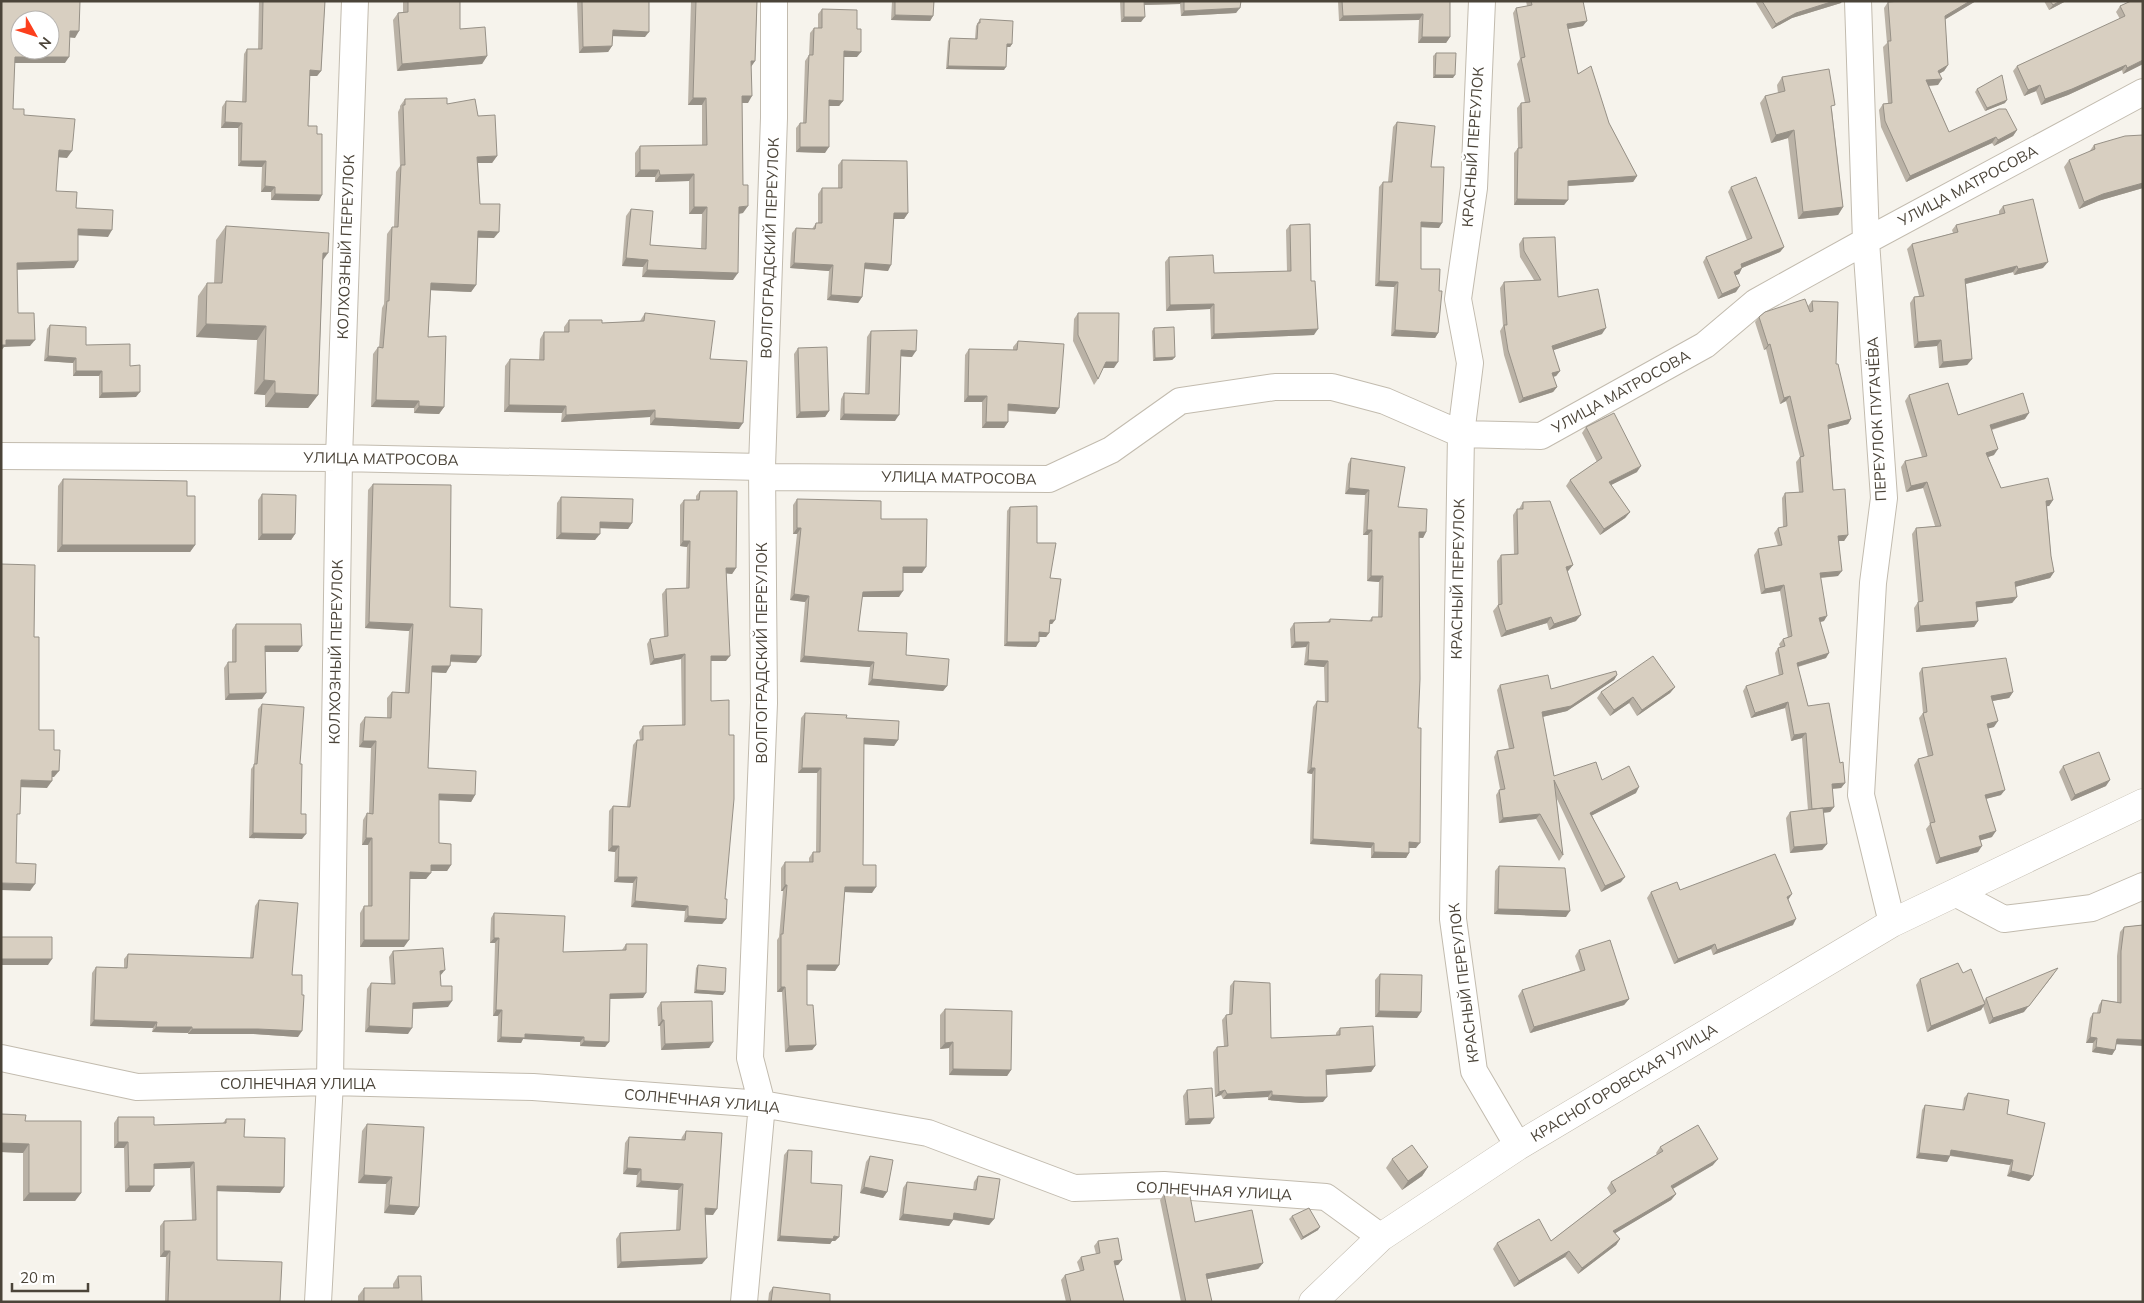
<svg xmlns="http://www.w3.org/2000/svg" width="2144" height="1303" font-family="Mulish,sans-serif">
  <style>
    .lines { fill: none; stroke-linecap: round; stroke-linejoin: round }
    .minor-casing { stroke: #c2bbae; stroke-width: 28 }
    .tertiary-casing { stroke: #c2bbae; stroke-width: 29 }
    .minor { stroke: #fff; stroke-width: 26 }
    .tertiary { stroke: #fff; stroke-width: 28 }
    .wall { fill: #bab2a6 }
    .shaded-wall { fill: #979187 }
    .building { fill: #d8cfc1; stroke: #979187; fill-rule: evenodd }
    .labels { text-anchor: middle; stroke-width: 5; stroke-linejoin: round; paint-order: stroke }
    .street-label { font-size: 15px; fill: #4b4439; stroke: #fff }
  </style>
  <rect width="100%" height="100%" fill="#f6f3ec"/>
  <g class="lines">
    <defs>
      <path id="minor" d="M 1482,1 L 1474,188 L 1458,299 L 1470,363 L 1461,434 L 1453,919 L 1474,1071 L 1518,1146
        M 1858,1 L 1866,241 L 1884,498 L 1873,583 L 1861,795 L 1892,923
        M 1,456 L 339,458 L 762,467
        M 762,477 L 1049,479 L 1111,450 L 1180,401 L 1275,387 L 1332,387 L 1385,401 L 1461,434 L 1541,436 L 1705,345 L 1756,302 L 1866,241 L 2143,92
        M 1955,893 L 2004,919 L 2092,908 L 2143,886
        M 1,1058 L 137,1087 L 330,1082 L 533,1087 L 762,1104 L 928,1133 L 1074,1188 L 1164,1185 L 1326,1197 L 1381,1237
        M 318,1302 L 330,1082 L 339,458 L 355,1
        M 744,1302 L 762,1104 L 750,1058 L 764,703 L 762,467 L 774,118 L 774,1"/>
      <path id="tertiary" d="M 1313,1302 L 1381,1237 L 1518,1146 L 1892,923 L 2143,803"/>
    </defs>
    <use href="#minor" class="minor-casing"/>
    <use href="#tertiary" class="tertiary-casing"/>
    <use href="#minor" class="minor"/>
    <use href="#tertiary" class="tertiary"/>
  </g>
  <path class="wall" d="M 259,1 L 325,1 L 321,71 L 317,76 L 310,76 L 308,126 L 319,201 L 271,200 L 271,192 L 261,192 L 262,167 L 238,166 L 238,128 L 221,128 L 222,107 L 226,101 L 242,102 L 244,54 L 247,49 L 258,49 Z
    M 403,1 L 460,1 L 460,29 L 487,56 L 482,64 L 397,71 L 393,20 L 398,13 L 403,12 Z
    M 577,1 L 649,1 L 645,37 L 613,36 L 612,46 L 608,52 L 579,53 Z
    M 691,1 L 757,1 L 755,61 L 751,67 L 748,103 L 742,103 L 743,213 L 739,214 L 733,280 L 642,277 L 643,267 L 622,266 L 626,216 L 631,209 L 650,245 L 701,249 L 702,214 L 689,214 L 689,181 L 655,182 L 655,177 L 635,177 L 635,153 L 640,146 L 702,145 L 702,105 L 688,105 Z
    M 892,1 L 934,1 L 933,16 L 930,21 L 891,20 Z
    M 1120,1 L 1241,1 L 1236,13 L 1181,16 L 1180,4 L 1144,5 L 1141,22 L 1121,22 Z
    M 1338,1 L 1450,1 L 1450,37 L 1446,43 L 1418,43 L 1419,20 L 1339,21 Z
    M 1526,1 L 1583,1 L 1583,26 L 1568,29 L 1578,74 L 1609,123 L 1637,176 L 1633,182 L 1568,186 L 1568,200 L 1564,205 L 1514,205 L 1514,153 L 1518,148 L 1517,108 L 1521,103 L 1525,103 L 1517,64 L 1520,59 L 1513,13 L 1516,8 L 1527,6 Z
    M 1755,1 L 1842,1 L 1841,3 L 1792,18 L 1772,29 Z
    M 1895,1 L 1976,1 L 1945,19 L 1948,65 L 1944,71 L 1939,74 L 1938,85 L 1929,86 L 1949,132 L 2017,130 L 2013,136 L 1994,146 L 1992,143 L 1906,182 L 1881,127 L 1879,110 L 1883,104 L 1888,103 L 1883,47 L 1887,43 L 1884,8 L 1888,2 Z
    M 2044,1 L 2066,1 L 2049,10 Z
    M 2131,1 L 2143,64 L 2123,74 L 2122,70 L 2068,95 L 2041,105 L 2036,91 L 2024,96 L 2013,71 L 2017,66 L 2120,19 L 2116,12 L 2120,6 Z
    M 822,9 L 857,29 L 857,57 L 844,57 L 843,101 L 839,106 L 829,106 L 825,153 L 796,152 L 796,128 L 800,123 L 803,123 L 805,61 L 809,55 L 810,33 L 814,28 L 818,28 L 818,14 Z
    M 980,19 L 1012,44 L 1010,47 L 1007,47 L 1004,70 L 946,69 L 948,41 L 950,38 L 975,39 L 976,26 Z
    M 1436,53 L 1453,78 L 1433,78 L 1433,56 Z
    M 1782,77 L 1832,110 L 1843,207 L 1838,215 L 1798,219 L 1788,138 L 1771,143 L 1760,103 L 1765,96 L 1778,93 L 1777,85 Z
    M 1977,89 L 2005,103 L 1985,111 L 1975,92 Z
    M 405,99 L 447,104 L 478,116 L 497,156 L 492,163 L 478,163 L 480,204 L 494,238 L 478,238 L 476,285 L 471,292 L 431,290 L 428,337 L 444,407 L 439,414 L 414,413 L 414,408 L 371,407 L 373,354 L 378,347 L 379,347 L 382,308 L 384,304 L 387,234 L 392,227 L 394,227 L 396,172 L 400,166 L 398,112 L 400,108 L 400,106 Z
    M 1397,122 L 1431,167 L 1439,228 L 1421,227 L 1421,269 L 1439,291 L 1438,333 L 1435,338 L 1391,336 L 1394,287 L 1375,286 L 1379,187 L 1383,182 L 1388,182 L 1393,127 Z
    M 2143,135 L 2143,188 L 2098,201 L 2079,209 L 2064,167 L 2069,160 L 2089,152 L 2094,145 Z
    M 842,160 L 908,213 L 904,219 L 894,219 L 888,271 L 864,269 L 862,297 L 858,303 L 827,300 L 829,271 L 790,268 L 792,233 L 796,228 L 812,229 L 816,223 L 818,223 L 818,194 L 822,188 L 838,188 L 838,165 Z
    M 1731,187 L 1784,247 L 1780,252 L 1742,268 L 1739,274 L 1736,275 L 1736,292 L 1718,299 L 1703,262 L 1706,257 L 1747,240 L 1728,192 Z
    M 2003,206 L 2043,268 L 2014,275 L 2013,272 L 1966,284 L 1972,359 L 1967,365 L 1939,368 L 1937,346 L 1914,348 L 1910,303 L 1914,297 L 1919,296 L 1907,249 L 1912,244 L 1953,233 L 1952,230 L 1956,225 L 1999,215 L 1999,211 Z
    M 1290,225 L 1311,281 L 1314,335 L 1211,339 L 1210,309 L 1166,311 L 1165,262 L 1169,257 L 1214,273 L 1287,271 L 1286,230 Z
    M 226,226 L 323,260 L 318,395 L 308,408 L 265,407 L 265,395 L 254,394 L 257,340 L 196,337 L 198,296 L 207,283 L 214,283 L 216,240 Z
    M 1523,238 L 1558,297 L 1602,334 L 1553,350 L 1560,371 L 1556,376 L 1553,377 L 1557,387 L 1553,392 L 1519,403 L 1504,355 L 1500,331 L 1503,326 L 1500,288 L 1504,282 L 1534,280 L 1520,257 L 1519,244 Z
    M 1812,301 L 1836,364 L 1851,419 L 1848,424 L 1829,429 L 1833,490 L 1848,535 L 1844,541 L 1839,541 L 1838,576 L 1821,578 L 1824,621 L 1820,622 L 1826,658 L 1798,667 L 1808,706 L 1840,763 L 1845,783 L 1841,788 L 1832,789 L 1834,807 L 1830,812 L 1823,813 L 1827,844 L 1822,850 L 1790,853 L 1786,818 L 1790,812 L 1808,810 L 1802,738 L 1791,741 L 1785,708 L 1751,718 L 1743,691 L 1746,686 L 1779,676 L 1775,653 L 1778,648 L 1780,647 L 1779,644 L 1783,639 L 1788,638 L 1780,591 L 1761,594 L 1754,555 L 1758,549 L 1778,546 L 1774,533 L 1778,528 L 1783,527 L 1782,498 L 1785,493 L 1799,492 L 1796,462 L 1800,457 L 1786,401 L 1780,404 L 1766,349 L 1764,350 L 1755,322 L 1759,317 L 1808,306 Z
    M 645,313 L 710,359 L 739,429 L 650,425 L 650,417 L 561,422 L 562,413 L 504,412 L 505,366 L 510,359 L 539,360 L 540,339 L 544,332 L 564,332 L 564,327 L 569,320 L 602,323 L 640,321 Z
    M 1078,313 L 1114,368 L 1103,368 L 1098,379 L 1094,385 L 1073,341 L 1074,319 Z
    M 50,325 L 86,345 L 130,366 L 136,397 L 99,398 L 99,376 L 73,376 L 73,363 L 44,361 L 47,329 Z
    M 1154,328 L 1175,357 L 1172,360 L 1153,361 L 1152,331 Z
    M 871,331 L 912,357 L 901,356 L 895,421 L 840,420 L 841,399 L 844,393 L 865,394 L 867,337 Z
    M 1018,341 L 1059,408 L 1055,414 L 1008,411 L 1008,422 L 1004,428 L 982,428 L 982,402 L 964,402 L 965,355 L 969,349 L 1013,350 L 1013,347 Z
    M 798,348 L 829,411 L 825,417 L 796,418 L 794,354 Z
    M 1909,395 L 1958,415 L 2025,419 L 1992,430 L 1994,455 L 1988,457 L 2001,488 L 2053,500 L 2049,506 L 2047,506 L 2051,556 L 2054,572 L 2050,578 L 2015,587 L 2017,597 L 2012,603 L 1977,607 L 1978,621 L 1974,627 L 1916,632 L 1914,608 L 1918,602 L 1912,534 L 1916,528 L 1935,526 L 1923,488 L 1906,492 L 1901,467 L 1905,461 L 1922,457 L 1905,401 Z
    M 1586,427 L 1637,472 L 1611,485 L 1630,512 L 1625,518 L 1600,535 L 1566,486 L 1570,480 L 1597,462 L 1582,433 Z
    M 1351,458 L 1398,507 L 1426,532 L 1423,538 L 1419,538 L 1416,848 L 1409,848 L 1409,853 L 1406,858 L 1371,858 L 1371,848 L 1310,844 L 1312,774 L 1307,773 L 1313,707 L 1317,701 L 1325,702 L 1324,667 L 1304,665 L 1306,647 L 1291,648 L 1290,629 L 1294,623 L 1327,622 L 1330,619 L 1369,621 L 1372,617 L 1378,617 L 1379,582 L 1367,581 L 1368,535 L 1363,535 L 1365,495 L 1345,494 L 1348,464 Z
    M 63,479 L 187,496 L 195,545 L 190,552 L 57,552 L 58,486 Z
    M 373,484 L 481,656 L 476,663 L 450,662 L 446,673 L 432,672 L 428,768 L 475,795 L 471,802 L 439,800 L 439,843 L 451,865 L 447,871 L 431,871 L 426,879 L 410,879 L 404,947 L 360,947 L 360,913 L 364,906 L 368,906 L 368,845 L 362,845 L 363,820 L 367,813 L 369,813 L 371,748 L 359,747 L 360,724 L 365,717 L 387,718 L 387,698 L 392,692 L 405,692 L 409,631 L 365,628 L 368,490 Z
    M 700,491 L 736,568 L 732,574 L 726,573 L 726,661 L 711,661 L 711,701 L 725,899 L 726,919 L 722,924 L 684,922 L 685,911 L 631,907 L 633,883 L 614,882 L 615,852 L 608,851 L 609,811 L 613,806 L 627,807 L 633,745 L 637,740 L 640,740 L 639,732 L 643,726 L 682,725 L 681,659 L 650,665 L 647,644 L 650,639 L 664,637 L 662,594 L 666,589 L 686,588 L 687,547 L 680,546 L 680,505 L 684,500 L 696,500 L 696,496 Z
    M 262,494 L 295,534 L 291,540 L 258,540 L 258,500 Z
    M 561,497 L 632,523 L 628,529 L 600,528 L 595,540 L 556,539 L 557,503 Z
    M 797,499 L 881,519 L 922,573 L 903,573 L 899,597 L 862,597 L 858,631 L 906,655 L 947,686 L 943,691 L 868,685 L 870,667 L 800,662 L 805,602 L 790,600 L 797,534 L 793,534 L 793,505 Z
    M 1523,502 L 1573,565 L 1568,571 L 1567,571 L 1576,621 L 1549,630 L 1547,623 L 1501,637 L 1493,611 L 1498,605 L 1497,561 L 1501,555 L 1514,554 L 1513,515 L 1517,509 L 1519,509 Z
    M 1010,507 L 1037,543 L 1050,578 L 1055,620 L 1052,624 L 1049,624 L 1049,633 L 1046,637 L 1039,637 L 1036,647 L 1004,646 L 1007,511 Z
    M 236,624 L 298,652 L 265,652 L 262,699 L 225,700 L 224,668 L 228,662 L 232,662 L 232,630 Z
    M 1922,668 L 2013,692 L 2009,698 L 1992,701 L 1994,727 L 1988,728 L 2001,795 L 1986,799 L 1992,837 L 1980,840 L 1978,852 L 1936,864 L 1926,829 L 1930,824 L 1914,765 L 1918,759 L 1928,757 L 1919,718 L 1923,713 L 1919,673 Z
    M 1617,675 L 1614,680 L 1567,711 L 1542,717 L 1554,776 L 1602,780 L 1636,793 L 1592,815 L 1621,882 L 1601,892 L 1556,797 L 1563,855 L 1559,861 L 1536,819 L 1499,823 L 1496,795 L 1500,789 L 1494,757 L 1497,751 L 1509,749 L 1497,690 L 1500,685 L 1551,689 Z
    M 1675,687 L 1670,693 L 1637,716 L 1629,703 L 1610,716 L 1597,698 L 1601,692 Z
    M 262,704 L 301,814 L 302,839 L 249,838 L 251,769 L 254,765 L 258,709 Z
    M 805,713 L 846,718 L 898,740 L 894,746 L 864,744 L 863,865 L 872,893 L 845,892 L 839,965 L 835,971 L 807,970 L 807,1005 L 816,1045 L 812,1050 L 785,1052 L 782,992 L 777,992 L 777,940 L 779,937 L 783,891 L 781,891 L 781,868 L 785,862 L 809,862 L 809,858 L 813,852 L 816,852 L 817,773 L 798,773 L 801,718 Z
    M 2063,766 L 2106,786 L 2071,801 L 2059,772 Z
    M 1499,866 L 1566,917 L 1494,914 L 1495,871 Z
    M 1680,890 L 1788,900 L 1793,925 L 1713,955 L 1711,949 L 1674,964 L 1647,898 L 1651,892 Z
    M 259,900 L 292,975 L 298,1037 L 254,1034 L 188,1034 L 188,1033 L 152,1032 L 153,1028 L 90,1026 L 92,973 L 96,967 L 124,968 L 124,959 L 128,954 L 250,958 L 255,906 Z
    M 494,913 L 563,952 L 622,950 L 626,944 L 643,998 L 610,999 L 609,1042 L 605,1047 L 580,1046 L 580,1042 L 523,1039 L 521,1043 L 497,1042 L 498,1016 L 493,1016 L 495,943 L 490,943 L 491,918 Z
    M 2143,925 L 2115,1050 L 2112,1055 L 2092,1052 L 2093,1043 L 2086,1043 L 2090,1018 L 2093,1013 L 2097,1013 L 2099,1005 L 2102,1000 L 2117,1002 L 2117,956 L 2120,932 L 2124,927 Z
    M 1579,950 L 1629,999 L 1624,1005 L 1530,1033 L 1518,996 L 1522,990 L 1580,971 L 1575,956 Z
    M 393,951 L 440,976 L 441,986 L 448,1007 L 412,1009 L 408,1034 L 365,1032 L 367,989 L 371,983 L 391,984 L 389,957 Z
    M 698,965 L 723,995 L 694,993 L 696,968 Z
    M 1963,973 L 1984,1001 L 1986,998 L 2024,1012 L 1989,1024 L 1983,1006 L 1981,1010 L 1927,1032 L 1916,985 L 1920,979 Z
    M 1380,974 L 1421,1012 L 1417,1018 L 1375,1017 L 1375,980 Z
    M 1234,981 L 1271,1038 L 1336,1035 L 1336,1033 L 1340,1028 L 1375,1066 L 1371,1072 L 1326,1075 L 1323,1102 L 1301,1103 L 1268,1100 L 1268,1097 L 1223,1099 L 1221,1095 L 1215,1097 L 1213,1052 L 1217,1047 L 1224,1046 L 1222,1020 L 1226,1015 L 1229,1015 L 1230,986 Z
    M 661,1002 L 713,1042 L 709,1048 L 661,1050 L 660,1026 L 658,1026 L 657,1008 Z
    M 945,1009 L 1011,1070 L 1007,1076 L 949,1075 L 949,1048 L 940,1049 L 940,1015 Z
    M 1187,1090 L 1210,1124 L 1185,1125 L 1183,1096 Z
    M 1968,1093 L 2007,1114 L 2033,1176 L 2029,1181 L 2007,1176 L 2010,1165 L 1950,1156 L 1947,1162 L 1916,1158 L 1922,1110 L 1925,1105 L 1962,1110 L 1964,1098 Z
    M 1,1114 L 25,1121 L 81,1193 L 75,1201 L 23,1201 L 23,1153 L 1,1152 Z
    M 118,1117 L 154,1125 L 223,1123 L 226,1119 L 244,1137 L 280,1193 L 217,1191 L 217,1260 L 280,1302 L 165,1302 L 166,1257 L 160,1257 L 160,1226 L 164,1221 L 192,1220 L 190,1168 L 154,1169 L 150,1192 L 125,1192 L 124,1148 L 114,1148 L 114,1123 Z
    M 367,1124 L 419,1207 L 414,1215 L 384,1213 L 386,1184 L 358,1183 L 362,1131 Z
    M 686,1131 L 713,1215 L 705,1215 L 702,1264 L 617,1268 L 616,1239 L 620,1233 L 676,1231 L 678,1190 L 636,1187 L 637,1175 L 623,1174 L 625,1143 L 629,1137 L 681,1140 L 682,1137 Z
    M 1660,1147 L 1713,1165 L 1673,1189 L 1676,1194 L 1671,1200 L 1615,1233 L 1620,1239 L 1616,1245 L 1578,1274 L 1565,1257 L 1514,1287 L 1493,1249 L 1497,1243 L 1551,1241 L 1611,1195 L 1607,1188 L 1611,1182 L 1657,1155 L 1656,1153 Z
    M 788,1150 L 839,1237 L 835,1241 L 832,1241 L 830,1244 L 777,1241 L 784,1155 Z
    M 870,1156 L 887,1192 L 883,1198 L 860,1193 L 866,1162 Z
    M 1392,1159 L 1428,1167 L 1422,1176 L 1402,1190 L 1386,1168 Z
    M 978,1176 L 994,1219 L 989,1225 L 953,1220 L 949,1226 L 899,1220 L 903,1188 L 907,1182 L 973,1190 L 974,1182 Z
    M 1164,1194 L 1195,1222 L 1263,1263 L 1258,1269 L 1207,1279 L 1212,1302 L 1181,1302 L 1160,1200 Z
    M 1292,1216 L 1318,1230 L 1301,1240 L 1289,1219 Z
    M 1098,1241 L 1122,1260 L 1118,1265 L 1115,1265 L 1124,1302 L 1066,1302 L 1061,1280 L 1065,1275 L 1080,1271 L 1077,1262 L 1081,1257 L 1096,1254 L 1094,1246 Z
    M 398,1276 L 422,1302 L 358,1302 L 358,1296 L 364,1288 L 393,1288 L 393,1284 Z
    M 773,1287 L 830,1302 L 768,1302 L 769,1293 Z"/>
  <path class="shaded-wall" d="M 1144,1 L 1182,1 L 1180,4 L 1141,5 Z
    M 1834,1 L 1842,1 L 1841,3 L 1792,18 L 1772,29 L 1776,24 L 1796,13 Z
    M 1970,1 L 1976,1 L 1941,22 L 1945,16 Z
    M 2060,1 L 2066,1 L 2049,10 L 2053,5 Z
    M 1240,8 L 1236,13 L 1181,16 L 1184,11 Z
    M 1423,14 L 1419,20 L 1339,21 L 1343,16 Z
    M 895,15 L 933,16 L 930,21 L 891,20 Z
    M 1124,17 L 1145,17 L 1141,22 L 1121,22 Z
    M 1587,21 L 1583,26 L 1563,30 L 1567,24 Z
    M 613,30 L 649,32 L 645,37 L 609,36 Z
    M 70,31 L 79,31 L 75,38 L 65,37 Z
    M 1422,37 L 1450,37 L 1446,43 L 1418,43 Z
    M 1007,44 L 1012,44 L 1010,47 L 1005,47 Z
    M 612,46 L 608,52 L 579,53 L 583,47 Z
    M 844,51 L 861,52 L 857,57 L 841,57 Z
    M 487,56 L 482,64 L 397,71 L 402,64 Z
    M 15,57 L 69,57 L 65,63 L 11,63 Z
    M 2143,60 L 2143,64 L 2123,74 L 2127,68 Z
    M 751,61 L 755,61 L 750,68 Z
    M 1948,65 L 1944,71 L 1933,77 L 1938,71 Z
    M 2126,65 L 2122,70 L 2068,95 L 2041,105 L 2045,99 Z
    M 948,66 L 1006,67 L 1004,70 L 946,69 Z
    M 310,70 L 321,71 L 317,76 L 306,76 Z
    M 1435,75 L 1455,75 L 1453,78 L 1433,78 Z
    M 1942,79 L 1938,85 L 1922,86 L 1926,80 Z
    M 2040,85 L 2036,91 L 2024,96 L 2028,90 Z
    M 742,96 L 752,96 L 748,103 L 737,103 Z
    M 693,98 L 706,98 L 702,105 L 688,105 Z
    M 829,100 L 843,101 L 839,106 L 825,106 Z
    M 2007,100 L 2005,103 L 1985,111 L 1987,108 Z
    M 225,122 L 242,123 L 238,128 L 221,128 Z
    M 1794,130 L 1788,138 L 1771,143 L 1776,135 Z
    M 2017,130 L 2013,136 L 1994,146 L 1998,140 Z
    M 1996,137 L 1992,143 L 1906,182 L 1910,176 Z
    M 800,147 L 829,147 L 825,153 L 796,152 Z
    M 59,150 L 72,151 L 67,158 L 54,157 Z
    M 497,156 L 492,163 L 472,163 L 477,157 Z
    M 241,161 L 266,161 L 262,167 L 238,166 Z
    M 640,170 L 659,170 L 655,177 L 635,177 Z
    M 694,174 L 689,181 L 655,182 L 660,175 Z
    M 1637,176 L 1633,182 L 1564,186 L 1568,181 Z
    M 2143,183 L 2143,188 L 2098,201 L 2079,209 L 2084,202 L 2103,194 Z
    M 265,186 L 275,187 L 271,192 L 261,192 Z
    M 275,194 L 322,195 L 319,201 L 271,200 Z
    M 1517,199 L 1568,200 L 1564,205 L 1514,205 Z
    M 748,206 L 743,213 L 734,214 L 739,207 Z
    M 694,207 L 707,207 L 702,214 L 689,214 Z
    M 1843,207 L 1838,215 L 1798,219 L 1803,212 Z
    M 894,213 L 908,213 L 904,219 L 891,219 Z
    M 1421,222 L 1442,223 L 1439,228 L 1418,227 Z
    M 78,229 L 112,230 L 108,237 L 73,235 Z
    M 478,231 L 499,232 L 494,238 L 473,237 Z
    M 1784,247 L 1780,252 L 1737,270 L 1741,264 Z
    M 323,253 L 328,253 L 318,267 Z
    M 626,258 L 648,260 L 643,267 L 622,266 Z
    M 78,261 L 74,268 L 12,270 L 17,263 Z
    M 2048,262 L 2043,268 L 2014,275 L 2018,269 Z
    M 794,263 L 833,265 L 829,271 L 790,268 Z
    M 865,263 L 891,265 L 888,271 L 861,268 Z
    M 2017,266 L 2013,272 L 1961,285 L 1965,279 Z
    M 1742,268 L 1739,274 L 1730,277 L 1734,272 Z
    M 647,270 L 738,273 L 733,280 L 642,277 Z
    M 1379,281 L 1398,282 L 1394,287 L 1375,286 Z
    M 431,283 L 476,285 L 471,292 L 426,290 Z
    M 1740,286 L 1736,292 L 1718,299 L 1722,294 Z
    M 831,295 L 862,297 L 858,303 L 827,300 Z
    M 1214,304 L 1210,309 L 1166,311 L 1170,305 Z
    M 206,324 L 266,326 L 257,340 L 196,337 Z
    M 1606,328 L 1602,334 L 1548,352 L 1552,346 Z
    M 1318,329 L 1314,335 L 1211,339 L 1214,334 Z
    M 1395,330 L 1438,333 L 1435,338 L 1391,336 Z
    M 6,340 L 35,340 L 30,346 L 4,347 L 1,351 L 1,345 Z
    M 1941,340 L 1937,346 L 1914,348 L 1918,342 Z
    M 1770,344 L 1766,349 L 1764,350 L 1768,345 Z
    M 901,350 L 916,351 L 912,357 L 897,356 Z
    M 48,356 L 76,358 L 73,363 L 44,361 Z
    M 1175,357 L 1172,360 L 1153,361 L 1155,358 Z
    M 1972,359 L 1967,365 L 1939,368 L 1943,362 Z
    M 1106,362 L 1118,362 L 1114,368 L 1102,368 Z
    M 76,371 L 102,371 L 99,376 L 73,376 Z
    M 1560,371 L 1556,376 L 1548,378 L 1552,373 Z
    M 264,380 L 275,381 L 265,395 L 254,394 Z
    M 1557,387 L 1553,392 L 1519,403 L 1523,398 Z
    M 140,392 L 136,397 L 99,398 L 102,393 Z
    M 275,393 L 318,395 L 308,408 L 265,407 Z
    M 968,396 L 987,396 L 982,402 L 964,402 Z
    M 1790,396 L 1786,401 L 1780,404 L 1784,398 Z
    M 376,400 L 419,401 L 414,408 L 371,407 Z
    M 1008,404 L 1059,408 L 1055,414 L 1004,410 Z
    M 509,405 L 566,406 L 562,413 L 504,412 Z
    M 419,406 L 444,407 L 439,414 L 414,413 Z
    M 655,410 L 650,417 L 561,422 L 566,415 Z
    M 829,411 L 825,417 L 796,418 L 800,412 Z
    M 2029,413 L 2025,419 L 1986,431 L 1990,425 Z
    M 844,414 L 899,415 L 895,421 L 840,420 Z
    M 655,418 L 743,423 L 739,429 L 650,425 Z
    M 1851,419 L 1848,424 L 1825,430 L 1828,425 Z
    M 986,422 L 1008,422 L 1004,428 L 982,428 Z
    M 1998,449 L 1994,455 L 1982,459 L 1986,453 Z
    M 1641,466 L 1637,472 L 1605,488 L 1609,482 Z
    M 1927,482 L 1923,488 L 1906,492 L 1911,486 Z
    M 1349,488 L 1369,490 L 1365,495 L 1345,494 Z
    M 2053,500 L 2049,506 L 2042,507 L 2046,501 Z
    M 1630,512 L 1625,518 L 1600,535 L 1604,529 Z
    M 600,522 L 632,523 L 628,529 L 596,528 Z
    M 797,528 L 801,528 L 797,534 L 793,534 Z
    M 1367,530 L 1372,530 L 1368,535 L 1363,535 Z
    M 1419,532 L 1426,532 L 1423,538 L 1415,537 Z
    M 561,533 L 600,534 L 595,540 L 556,539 Z
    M 262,534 L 295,534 L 291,540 L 258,540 Z
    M 1848,535 L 1844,541 L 1835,541 L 1838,536 Z
    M 683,541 L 690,541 L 687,547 L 680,546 Z
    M 62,545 L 195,545 L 190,552 L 57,552 Z
    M 1573,565 L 1568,571 L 1562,573 L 1566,567 Z
    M 903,567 L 926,567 L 922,573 L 899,573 Z
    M 726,568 L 736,568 L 732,574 L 722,573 Z
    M 1842,571 L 1838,576 L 1816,578 L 1820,573 Z
    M 2054,572 L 2050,578 L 2011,588 L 2015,582 Z
    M 1371,576 L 1383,576 L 1379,582 L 1367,581 Z
    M 1784,585 L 1780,591 L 1761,594 L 1765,589 Z
    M 903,591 L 899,597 L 859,597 L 863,592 Z
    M 794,594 L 809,596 L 805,602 L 790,600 Z
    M 2017,597 L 2012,603 L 1972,608 L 1976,602 Z
    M 1581,615 L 1576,621 L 1549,630 L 1554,624 Z
    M 1827,616 L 1824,621 L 1815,623 L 1819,618 Z
    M 1551,617 L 1547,623 L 1501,637 L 1506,631 Z
    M 1050,620 L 1055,620 L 1052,624 L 1047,624 Z
    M 1978,621 L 1974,627 L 1916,632 L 1920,626 Z
    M 369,622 L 413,624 L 409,631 L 365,628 Z
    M 1039,632 L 1049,633 L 1046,637 L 1036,637 Z
    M 1007,642 L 1039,642 L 1036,647 L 1004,646 Z
    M 1295,642 L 1309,642 L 1306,647 L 1291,648 Z
    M 265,646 L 302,646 L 298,652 L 261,652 Z
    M 1829,653 L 1826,658 L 1793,668 L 1797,663 Z
    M 685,654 L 681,659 L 650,665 L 654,659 Z
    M 451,655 L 481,656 L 476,663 L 446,661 Z
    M 711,656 L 730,656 L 726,661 L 707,661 Z
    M 804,656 L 874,662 L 870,667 L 800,662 Z
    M 1308,660 L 1328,661 L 1324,667 L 1304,665 Z
    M 432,666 L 450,666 L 446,673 L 428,672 Z
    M 1617,675 L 1614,680 L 1567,711 L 1538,718 L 1542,712 Z
    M 872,679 L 947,686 L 943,691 L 868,685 Z
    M 1675,687 L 1670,693 L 1637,716 L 1642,710 Z
    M 2013,692 L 2009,698 L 1987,702 L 1991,696 Z
    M 266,693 L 262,699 L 225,700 L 229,694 Z
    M 1633,697 L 1629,703 L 1610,716 L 1614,710 Z
    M 1788,702 L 1785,708 L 1751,718 L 1755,713 Z
    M 1998,721 L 1994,727 L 1983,730 L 1987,724 Z
    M 1806,733 L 1802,738 L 1791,741 L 1794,735 Z
    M 864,738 L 898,740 L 894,746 L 860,744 Z
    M 363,741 L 376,741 L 371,748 L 359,747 Z
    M 802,768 L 821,768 L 817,773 L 798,773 Z
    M 1311,768 L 1315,768 L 1312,774 L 1307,773 Z
    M 52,771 L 59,771 L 54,777 L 48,777 Z
    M 21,780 L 52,781 L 47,788 L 16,787 Z
    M 2110,780 L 2106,786 L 2071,801 L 2075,795 Z
    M 1845,783 L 1841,788 L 1828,789 L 1832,784 Z
    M 1639,787 L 1636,793 L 1587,818 L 1590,813 Z
    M 2005,790 L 2001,795 L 1981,800 L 1985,795 Z
    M 439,794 L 475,795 L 471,802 L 434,800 Z
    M 1834,807 L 1830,812 L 1808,814 L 1812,809 Z
    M 1540,814 L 1536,819 L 1499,823 L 1503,818 Z
    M 1996,831 L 1992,837 L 1975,842 L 1979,836 Z
    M 253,833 L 306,834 L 302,839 L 249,838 Z
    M 366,838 L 372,838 L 368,845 L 362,845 Z
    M 1313,839 L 1374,843 L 1371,848 L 1310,844 Z
    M 1409,842 L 1420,843 L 1416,848 L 1406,848 Z
    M 1827,844 L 1822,850 L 1790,853 L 1794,847 Z
    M 612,846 L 619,846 L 615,852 L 608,851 Z
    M 1982,846 L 1978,852 L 1936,864 L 1940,858 Z
    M 1374,852 L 1409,853 L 1406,858 L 1371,858 Z
    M 431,865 L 451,865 L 447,871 L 426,871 Z
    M 410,872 L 431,873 L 426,879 L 405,879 Z
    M 618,877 L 637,877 L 633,883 L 614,882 Z
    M 1625,877 L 1621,882 L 1601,892 L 1605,886 Z
    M 1,883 L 35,884 L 30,891 L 1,890 Z
    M 785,885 L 787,885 L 783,891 L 781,891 Z
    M 845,887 L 876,887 L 872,893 L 842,892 Z
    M 1792,894 L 1788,900 L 1783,902 L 1787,897 Z
    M 635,901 L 688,906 L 685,911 L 631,907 Z
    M 1498,909 L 1570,911 L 1566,917 L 1494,914 Z
    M 688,916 L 726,919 L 722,924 L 684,922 Z
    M 1796,919 L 1793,925 L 1713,955 L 1717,950 Z
    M 494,938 L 499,938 L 495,943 L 490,943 Z
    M 364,940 L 409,940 L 404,947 L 360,947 Z
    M 1715,944 L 1711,949 L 1674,964 L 1678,959 Z
    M 1,959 L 52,959 L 48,965 L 1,965 Z
    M 807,965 L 839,965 L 835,971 L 803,970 Z
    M 445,970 L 440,976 L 440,971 Z
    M 2054,974 L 2024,1012 L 1989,1024 L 1993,1018 Z
    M 781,987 L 785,987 L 782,992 L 777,992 Z
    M 696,990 L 725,992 L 723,995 L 694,993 Z
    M 646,993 L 643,998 L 607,999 L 610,994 Z
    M 1629,999 L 1624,1005 L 1530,1033 L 1534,1027 Z
    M 452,1001 L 448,1007 L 408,1009 L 413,1003 Z
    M 1985,1004 L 1981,1010 L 1927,1032 L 1931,1026 Z
    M 496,1010 L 502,1010 L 498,1016 L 493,1016 Z
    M 1379,1011 L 1421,1012 L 1417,1018 L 1375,1017 Z
    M 94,1020 L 157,1022 L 153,1028 L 90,1026 Z
    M 662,1020 L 664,1020 L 660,1026 L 658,1026 Z
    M 369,1026 L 412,1028 L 408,1034 L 365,1032 Z
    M 156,1027 L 192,1027 L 188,1033 L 152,1032 Z
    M 192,1029 L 258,1029 L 302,1031 L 298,1037 L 254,1034 L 188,1034 Z
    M 525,1034 L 584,1037 L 580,1042 L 523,1039 L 521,1043 L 497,1042 L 501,1037 Z
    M 2090,1037 L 2097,1038 L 2093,1043 L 2086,1043 Z
    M 2117,1039 L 2143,1040 L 2143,1046 L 2113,1044 Z
    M 584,1041 L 609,1042 L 605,1047 L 580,1046 Z
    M 713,1042 L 709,1048 L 661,1050 L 665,1044 Z
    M 953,1042 L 949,1048 L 940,1049 L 945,1043 Z
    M 816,1045 L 812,1050 L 785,1052 L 789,1046 Z
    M 2096,1047 L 2115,1050 L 2112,1055 L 2092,1052 Z
    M 1375,1066 L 1371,1072 L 1322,1075 L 1326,1070 Z
    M 953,1069 L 1011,1070 L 1007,1076 L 949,1075 Z
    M 1225,1090 L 1221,1095 L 1215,1097 L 1219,1092 Z
    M 1272,1091 L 1268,1097 L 1223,1099 L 1227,1094 Z
    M 1272,1095 L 1327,1097 L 1323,1102 L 1301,1103 L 1268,1100 Z
    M 1214,1118 L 1210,1124 L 1185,1125 L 1189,1119 Z
    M 118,1142 L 128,1142 L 124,1148 L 114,1148 Z
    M 1,1143 L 29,1144 L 23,1153 L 1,1152 Z
    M 1951,1150 L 2013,1160 L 2010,1165 L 1947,1155 Z
    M 1919,1153 L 1950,1156 L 1947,1162 L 1916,1158 Z
    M 1718,1159 L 1713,1165 L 1667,1192 L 1671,1186 Z
    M 194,1162 L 190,1168 L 150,1169 L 154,1164 Z
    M 1428,1167 L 1422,1176 L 1402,1190 L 1408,1181 Z
    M 627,1168 L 641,1169 L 637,1175 L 623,1174 Z
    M 2011,1171 L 2033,1176 L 2029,1181 L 2007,1176 Z
    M 364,1175 L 392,1177 L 386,1184 L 358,1183 Z
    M 641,1181 L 683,1184 L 678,1190 L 636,1187 Z
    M 129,1186 L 154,1186 L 150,1192 L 125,1192 Z
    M 217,1186 L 284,1187 L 280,1193 L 213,1191 Z
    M 864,1187 L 887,1192 L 883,1198 L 860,1193 Z
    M 29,1193 L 81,1193 L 75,1201 L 23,1201 Z
    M 1676,1194 L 1671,1200 L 1609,1237 L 1613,1231 Z
    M 389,1205 L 419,1207 L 414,1215 L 384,1213 Z
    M 705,1208 L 717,1209 L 713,1215 L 701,1214 Z
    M 954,1213 L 994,1219 L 989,1225 L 950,1219 Z
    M 903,1214 L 953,1220 L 949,1226 L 899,1220 Z
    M 1320,1227 L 1318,1230 L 1301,1240 L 1303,1237 Z
    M 780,1236 L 839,1237 L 835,1241 L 832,1241 L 830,1244 L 777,1241 Z
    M 1620,1239 L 1616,1245 L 1578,1274 L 1582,1268 Z
    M 164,1251 L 170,1251 L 166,1257 L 160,1257 Z
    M 1569,1251 L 1565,1257 L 1514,1287 L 1519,1281 Z
    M 707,1258 L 702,1264 L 617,1268 L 621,1262 Z
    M 1122,1260 L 1118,1265 L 1111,1266 L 1114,1261 Z
    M 1263,1263 L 1258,1269 L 1202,1280 L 1206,1274 Z"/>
  <path class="building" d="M 1,1 L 80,1 L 79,31 L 70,31 L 69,57 L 15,57 L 13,109 L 24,109 L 24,115 L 75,119 L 72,151 L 59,150 L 56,191 L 77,192 L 76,208 L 113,210 L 112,230 L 78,229 L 78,261 L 17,263 L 18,313 L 34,313 L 35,340 L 6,340 L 6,345 L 1,345 ZM 20,20 L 50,20 L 50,50 L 20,50 Z
    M 263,1 L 325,1 L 321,71 L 310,70 L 308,126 L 317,126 L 317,134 L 322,134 L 322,195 L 275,194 L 275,187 L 265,186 L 266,161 L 241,161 L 242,123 L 225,122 L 226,101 L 246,102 L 247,49 L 262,49 Z
    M 408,1 L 460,1 L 460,29 L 485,27 L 487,56 L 402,64 L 398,13 L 408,12 Z
    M 582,1 L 649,1 L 649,32 L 613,30 L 612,46 L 583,47 Z
    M 696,1 L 757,1 L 755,61 L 751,61 L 752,96 L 742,96 L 743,185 L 748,185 L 748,206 L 739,207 L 738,273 L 647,270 L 648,260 L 626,258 L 631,209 L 653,211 L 650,245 L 706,249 L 707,207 L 694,207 L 694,174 L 660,175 L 659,170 L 640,170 L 640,146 L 707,145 L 706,98 L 693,98 Z
    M 895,1 L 934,1 L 933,16 L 895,15 Z
    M 1124,1 L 1144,1 L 1145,17 L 1124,17 Z
    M 1184,1 L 1241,1 L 1240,8 L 1184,11 Z
    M 1342,1 L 1450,1 L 1450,37 L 1422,37 L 1423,14 L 1343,16 Z
    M 1531,1 L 1583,1 L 1587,21 L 1567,24 L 1578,74 L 1591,66 L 1609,123 L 1637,176 L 1568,181 L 1568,200 L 1517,199 L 1518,148 L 1522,148 L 1521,103 L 1530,102 L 1521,58 L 1525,57 L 1516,8 L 1532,5 Z
    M 1762,1 L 1834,1 L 1796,13 L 1776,24 Z
    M 1900,1 L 1970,1 L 1945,16 L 1948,65 L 1938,71 L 1942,79 L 1926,80 L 1949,132 L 1999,109 L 2006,109 L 2017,130 L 1998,140 L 1996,137 L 1910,176 L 1885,121 L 1883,104 L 1892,103 L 1888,41 L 1891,41 L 1888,2 Z
    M 2050,1 L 2060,1 L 2053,5 Z
    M 2131,1 L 2143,1 L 2143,60 L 2127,68 L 2126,65 L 2072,89 L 2045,99 L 2040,85 L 2028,90 L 2017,66 L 2125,16 L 2120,6 Z
    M 822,9 L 857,10 L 857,29 L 861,29 L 861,52 L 844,51 L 843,101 L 829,100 L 829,147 L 800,147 L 800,123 L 806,123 L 809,55 L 813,55 L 814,28 L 822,28 Z
    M 980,19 L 1013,21 L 1012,44 L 1007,44 L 1006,67 L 948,66 L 950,38 L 977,39 L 978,23 L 980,23 Z
    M 1436,53 L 1456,53 L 1455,75 L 1435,75 Z
    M 1829,69 L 1835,105 L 1831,106 L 1843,207 L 1803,212 L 1794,130 L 1776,135 L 1765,96 L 1785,91 L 1782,77 Z
    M 2002,75 L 2007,100 L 1987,108 L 1977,89 Z
    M 447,98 L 447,104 L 475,99 L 478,116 L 495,115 L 497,156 L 477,157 L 480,204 L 500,204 L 499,232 L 478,231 L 476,285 L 431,283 L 428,337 L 446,336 L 444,407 L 419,406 L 419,401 L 376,400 L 378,347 L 383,348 L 387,301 L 389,301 L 392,227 L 398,227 L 401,165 L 405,165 L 403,105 L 405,105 L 405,99 Z
    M 1397,122 L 1435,126 L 1431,167 L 1444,167 L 1442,223 L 1421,222 L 1421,269 L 1440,269 L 1439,291 L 1442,291 L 1438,333 L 1395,330 L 1398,282 L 1379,281 L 1383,182 L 1392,182 Z
    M 2143,135 L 2143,183 L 2103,194 L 2084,202 L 2069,160 L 2095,149 L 2094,145 L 2125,136 Z
    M 842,160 L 907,161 L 908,213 L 894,213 L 891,265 L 865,263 L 862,297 L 831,295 L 833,265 L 794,263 L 796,228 L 815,229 L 816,223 L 822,223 L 822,188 L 842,188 Z
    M 1756,177 L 1784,247 L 1741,264 L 1742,268 L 1734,272 L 1740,286 L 1722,294 L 1706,257 L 1752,238 L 1731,187 Z
    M 2033,199 L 2048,262 L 2018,269 L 2017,266 L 1965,279 L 1972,359 L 1943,362 L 1941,340 L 1918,342 L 1914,297 L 1924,296 L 1912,244 L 1958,232 L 1956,225 L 2005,213 L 2003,206 Z
    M 1310,224 L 1311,281 L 1315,281 L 1318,329 L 1214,334 L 1214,304 L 1170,305 L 1169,257 L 1213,255 L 1214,273 L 1291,271 L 1290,225 Z
    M 226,226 L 329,233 L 328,253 L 323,253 L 318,395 L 275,393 L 275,381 L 264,380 L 266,326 L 206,324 L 207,283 L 222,283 Z
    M 1555,237 L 1558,297 L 1598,289 L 1606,328 L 1552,346 L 1560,371 L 1552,373 L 1557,387 L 1523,398 L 1508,350 L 1504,325 L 1507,325 L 1504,282 L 1541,280 L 1524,251 L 1523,238 Z
    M 1805,299 L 1810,312 L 1813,311 L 1812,301 L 1838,302 L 1836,364 L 1838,364 L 1851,419 L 1828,425 L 1833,490 L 1845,489 L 1848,535 L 1838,536 L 1842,571 L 1820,573 L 1827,616 L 1819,618 L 1829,653 L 1797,663 L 1808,706 L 1829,703 L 1840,763 L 1843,762 L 1845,783 L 1832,784 L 1834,807 L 1812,809 L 1806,733 L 1794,735 L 1788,702 L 1755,713 L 1746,686 L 1783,674 L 1778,648 L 1785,646 L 1783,639 L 1792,636 L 1784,585 L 1765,589 L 1758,549 L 1782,545 L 1778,528 L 1787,526 L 1785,493 L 1803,492 L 1800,457 L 1804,456 L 1790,396 L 1784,398 L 1770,344 L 1768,345 L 1759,317 L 1765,312 Z
    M 645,313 L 715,321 L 710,359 L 747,361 L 743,423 L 655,418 L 655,410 L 566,415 L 566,406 L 509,405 L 510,359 L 544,360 L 544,332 L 569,332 L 569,320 L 602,320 L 602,323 L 644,321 Z
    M 1078,313 L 1119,313 L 1118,362 L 1106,362 L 1098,379 L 1078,335 Z
    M 50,325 L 86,327 L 86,345 L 130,344 L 130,366 L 140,365 L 140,392 L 102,393 L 102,371 L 76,371 L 76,358 L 48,356 Z
    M 1174,327 L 1175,357 L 1155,358 L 1154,328 Z
    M 917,330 L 916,351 L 901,350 L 899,415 L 844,414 L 844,393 L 869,394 L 871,331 Z
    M 1018,341 L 1064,344 L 1059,408 L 1008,404 L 1008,422 L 986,422 L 987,396 L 968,396 L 969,349 L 1017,350 Z
    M 827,347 L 829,411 L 800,412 L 798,348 Z
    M 1948,383 L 1958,415 L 2023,393 L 2029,413 L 1990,425 L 1998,449 L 1986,453 L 2001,488 L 2048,478 L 2053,500 L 2046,501 L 2051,556 L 2054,572 L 2015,582 L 2017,597 L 1976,602 L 1978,621 L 1920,626 L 1918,602 L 1923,601 L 1916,528 L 1941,526 L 1927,482 L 1911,486 L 1905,461 L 1927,456 L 1909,395 Z
    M 1614,413 L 1641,466 L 1609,482 L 1630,512 L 1604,529 L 1570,480 L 1602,458 L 1586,427 Z
    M 1351,458 L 1405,467 L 1398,507 L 1427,509 L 1426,532 L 1419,532 L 1420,679 L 1418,728 L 1421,728 L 1420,843 L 1409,842 L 1409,853 L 1374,852 L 1374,843 L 1313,839 L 1315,768 L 1311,768 L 1317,701 L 1328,702 L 1328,661 L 1308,660 L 1309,642 L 1295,642 L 1294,623 L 1330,622 L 1330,619 L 1372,621 L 1372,617 L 1382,617 L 1383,576 L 1371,576 L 1372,530 L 1367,530 L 1369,490 L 1349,488 Z
    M 63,479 L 187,481 L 187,496 L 195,496 L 195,545 L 62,545 Z
    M 373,484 L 451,485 L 450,607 L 482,609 L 481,656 L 451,655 L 450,666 L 432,666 L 428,768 L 476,771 L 475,795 L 439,794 L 439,843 L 451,844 L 451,865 L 431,865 L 431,873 L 410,872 L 409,940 L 364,940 L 364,906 L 372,906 L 372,838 L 366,838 L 367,813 L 373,814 L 376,741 L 363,741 L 365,717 L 391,718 L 392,692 L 409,693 L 413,624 L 369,622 Z
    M 700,491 L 737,491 L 736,568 L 726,568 L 730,656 L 711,656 L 711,701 L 729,700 L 729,735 L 734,735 L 734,799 L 725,899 L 727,899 L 726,919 L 688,916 L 688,906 L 635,901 L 637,877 L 618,877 L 619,846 L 612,846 L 613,806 L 630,807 L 637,740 L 643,740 L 643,726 L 685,725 L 685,654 L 654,659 L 650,639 L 668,636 L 666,589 L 689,588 L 690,541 L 683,541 L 684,500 L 699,500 Z
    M 262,494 L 296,495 L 295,534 L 262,534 Z
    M 561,497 L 633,499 L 632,523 L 600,522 L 600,534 L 561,533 Z
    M 797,499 L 881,501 L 881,519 L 927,519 L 926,567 L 903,567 L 903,591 L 863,592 L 858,631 L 907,633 L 906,655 L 949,659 L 947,686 L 872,679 L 874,662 L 804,656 L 809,596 L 794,594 L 801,528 L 797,528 Z
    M 1550,501 L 1573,565 L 1566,567 L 1581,615 L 1554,624 L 1551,617 L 1506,631 L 1498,605 L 1502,604 L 1501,555 L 1518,554 L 1517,509 L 1523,509 L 1523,502 Z
    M 1037,506 L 1037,543 L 1056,543 L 1050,578 L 1061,579 L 1055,620 L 1050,620 L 1049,633 L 1039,632 L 1039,642 L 1007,642 L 1010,507 Z
    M 1,564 L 35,565 L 34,637 L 39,637 L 39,730 L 54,730 L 54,750 L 60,750 L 59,771 L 52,771 L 52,781 L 21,780 L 20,814 L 17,814 L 16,863 L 36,864 L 35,884 L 1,883 Z
    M 236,624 L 301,624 L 302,646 L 265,646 L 266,693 L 229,694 L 228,662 L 236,662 Z
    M 1653,656 L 1675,687 L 1642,710 L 1633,697 L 1614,710 L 1601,692 Z
    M 2006,658 L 2013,692 L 1991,696 L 1998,721 L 1987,724 L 2005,790 L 1985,795 L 1996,831 L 1979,836 L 1982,846 L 1940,858 L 1930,823 L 1935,822 L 1918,759 L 1933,755 L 1923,713 L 1927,712 L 1922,668 Z
    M 1616,671 L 1617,675 L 1571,706 L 1542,712 L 1554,776 L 1596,762 L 1602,780 L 1629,766 L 1639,787 L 1590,813 L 1625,877 L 1605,886 L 1554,780 L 1563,855 L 1540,814 L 1503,818 L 1499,790 L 1505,789 L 1497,751 L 1514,748 L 1500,685 L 1548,675 L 1551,689 Z
    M 262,704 L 304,707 L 300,764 L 302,764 L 301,814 L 306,814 L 306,834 L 253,833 L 254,764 L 257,764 Z
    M 805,713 L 847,715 L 846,718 L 899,721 L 898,740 L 864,738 L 863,865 L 876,865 L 876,887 L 845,887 L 839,965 L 807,965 L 807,1005 L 813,1005 L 816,1045 L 789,1046 L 785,987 L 781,987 L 781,934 L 783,934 L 787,885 L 785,885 L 785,862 L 813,862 L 813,852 L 820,852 L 821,768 L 802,768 Z
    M 2099,752 L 2110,780 L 2075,795 L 2063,766 Z
    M 1823,808 L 1827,844 L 1794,847 L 1790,812 Z
    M 1775,854 L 1792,894 L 1787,897 L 1796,919 L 1717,950 L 1715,944 L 1678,959 L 1651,892 L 1677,882 L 1680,890 Z
    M 1499,866 L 1565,868 L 1570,911 L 1498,909 Z
    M 259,900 L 298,903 L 292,975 L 302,975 L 302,995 L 304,995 L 302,1031 L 258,1029 L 192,1029 L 192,1027 L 156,1027 L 157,1022 L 94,1020 L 96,967 L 127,968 L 128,954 L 253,958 Z
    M 494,913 L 565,916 L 563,952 L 626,950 L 626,944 L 647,944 L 646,993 L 610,994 L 609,1042 L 584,1041 L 584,1037 L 525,1034 L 525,1038 L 501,1037 L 502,1010 L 496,1010 L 499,938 L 494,938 Z
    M 2143,925 L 2143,1040 L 2117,1039 L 2115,1050 L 2096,1047 L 2097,1038 L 2090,1037 L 2093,1013 L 2100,1013 L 2102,1000 L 2121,1003 L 2121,951 L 2124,927 Z
    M 1,937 L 52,937 L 52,959 L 1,959 Z
    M 1610,940 L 1629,999 L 1534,1027 L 1522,990 L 1585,970 L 1579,950 Z
    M 443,948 L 445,970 L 440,971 L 441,986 L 452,986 L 452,1001 L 413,1003 L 412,1028 L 369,1026 L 371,983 L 395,984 L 393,951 Z
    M 1958,963 L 1963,973 L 1971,969 L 1985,1004 L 1931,1026 L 1920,979 Z
    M 698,965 L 726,968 L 725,992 L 696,990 Z
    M 2058,968 L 2029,1006 L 1993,1018 L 1986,998 Z
    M 1380,974 L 1422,975 L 1421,1012 L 1379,1011 Z
    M 1234,981 L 1270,983 L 1271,1038 L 1340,1035 L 1340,1028 L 1373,1026 L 1375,1066 L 1326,1070 L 1327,1097 L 1305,1097 L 1272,1095 L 1272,1091 L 1227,1094 L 1225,1090 L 1219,1092 L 1217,1047 L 1228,1046 L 1226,1015 L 1232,1014 Z
    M 712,1001 L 713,1042 L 665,1044 L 664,1020 L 662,1020 L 661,1002 Z
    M 945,1009 L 1012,1011 L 1011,1070 L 953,1069 L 953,1042 L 945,1043 Z
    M 1212,1088 L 1214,1118 L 1189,1119 L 1187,1090 Z
    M 1968,1093 L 2009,1100 L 2007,1114 L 2045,1123 L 2033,1176 L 2011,1171 L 2013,1160 L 1951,1150 L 1950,1156 L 1919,1153 L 1925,1105 L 1964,1110 Z
    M 1,1114 L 26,1115 L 25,1121 L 81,1121 L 81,1193 L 29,1193 L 29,1144 L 1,1143 Z
    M 118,1117 L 154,1117 L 154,1125 L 226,1123 L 226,1119 L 245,1119 L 244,1137 L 285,1138 L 284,1187 L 217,1186 L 217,1260 L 282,1262 L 280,1302 L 168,1302 L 170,1251 L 164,1251 L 164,1221 L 196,1220 L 194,1162 L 154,1164 L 154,1186 L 129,1186 L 128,1142 L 118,1142 Z
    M 367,1124 L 424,1127 L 419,1207 L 389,1205 L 392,1177 L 364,1175 Z
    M 1698,1125 L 1718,1159 L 1671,1186 L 1676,1194 L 1613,1231 L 1620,1239 L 1582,1268 L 1569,1251 L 1519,1281 L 1497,1243 L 1539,1219 L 1551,1241 L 1616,1191 L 1611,1182 L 1663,1151 L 1660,1147 Z
    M 686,1131 L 722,1133 L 717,1209 L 705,1208 L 707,1258 L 621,1262 L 620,1233 L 680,1230 L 683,1184 L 641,1181 L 641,1169 L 627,1168 L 629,1137 L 685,1140 Z
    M 1412,1145 L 1428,1167 L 1408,1181 L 1392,1159 Z
    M 788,1150 L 812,1151 L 811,1183 L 842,1185 L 839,1237 L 834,1236 L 833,1239 L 780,1236 Z
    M 870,1156 L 893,1160 L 887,1192 L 864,1187 Z
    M 978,1176 L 1000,1179 L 994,1219 L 954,1213 L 953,1220 L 903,1214 L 907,1182 L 976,1190 Z
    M 1164,1194 L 1190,1196 L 1195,1222 L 1252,1210 L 1263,1263 L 1206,1274 L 1212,1302 L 1186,1302 Z
    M 1309,1208 L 1320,1227 L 1303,1237 L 1292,1216 Z
    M 1118,1238 L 1122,1260 L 1114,1261 L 1124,1302 L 1071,1302 L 1065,1275 L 1084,1270 L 1081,1257 L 1100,1253 L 1098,1241 Z
    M 398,1276 L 421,1276 L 422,1302 L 364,1302 L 364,1288 L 399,1288 Z
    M 773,1287 L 830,1294 L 830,1302 L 771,1302 Z"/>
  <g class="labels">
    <g class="street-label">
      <text transform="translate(1473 147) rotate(-86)" y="5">КРАСНЫЙ ПЕРЕУЛОК</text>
      <text transform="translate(1968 186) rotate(-28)" y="5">УЛИЦА МАТРОСОВА</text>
      <text transform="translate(346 247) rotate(-88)" y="5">КОЛХОЗНЫЙ ПЕРЕУЛОК</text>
      <text transform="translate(770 248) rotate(-88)" y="5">ВОЛГОГРАДСКИЙ ПЕРЕУЛОК</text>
      <text transform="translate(1621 392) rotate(-29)" y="5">УЛИЦА МАТРОСОВА</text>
      <text transform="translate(1877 419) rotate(-93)" y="5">ПЕРЕУЛОК ПУГАЧЁВА</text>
      <text transform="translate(381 459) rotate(1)" y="5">УЛИЦА МАТРОСОВА</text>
      <text transform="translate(959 478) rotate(1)" y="5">УЛИЦА МАТРОСОВА</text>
      <text transform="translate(1458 579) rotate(-89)" y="5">КРАСНЫЙ ПЕРЕУЛОК</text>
      <text transform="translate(336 652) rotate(-89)" y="5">КОЛХОЗНЫЙ ПЕРЕУЛОК</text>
      <text transform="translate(762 653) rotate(-90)" y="5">ВОЛГОГРАДСКИЙ ПЕРЕУЛОК</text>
      <text transform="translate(1464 983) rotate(-97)" y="5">КРАСНЫЙ ПЕРЕУЛОК</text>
      <text transform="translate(1624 1083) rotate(-31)" y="5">КРАСНОГОРОВСКАЯ УЛИЦА</text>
      <text x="298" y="1089">СОЛНЕЧНАЯ УЛИЦА</text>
      <text transform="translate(702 1101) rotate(5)" y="5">СОЛНЕЧНАЯ УЛИЦА</text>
      <text transform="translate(1214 1191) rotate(3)" y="5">СОЛНЕЧНАЯ УЛИЦА</text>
    </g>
  </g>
  <rect width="2144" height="1303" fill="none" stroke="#4b4439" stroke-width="5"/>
  <g transform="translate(35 35) rotate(129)"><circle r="24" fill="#ffffff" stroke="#b7b4b0"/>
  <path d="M0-4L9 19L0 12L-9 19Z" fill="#fc3f1d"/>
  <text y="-8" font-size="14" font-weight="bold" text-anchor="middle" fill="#4b4439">N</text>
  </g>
  <path d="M12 1283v8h76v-8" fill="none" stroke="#4b4439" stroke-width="2.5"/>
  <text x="20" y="1283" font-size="15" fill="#4b4439" stroke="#ffffff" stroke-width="4" paint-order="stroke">20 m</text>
</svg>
